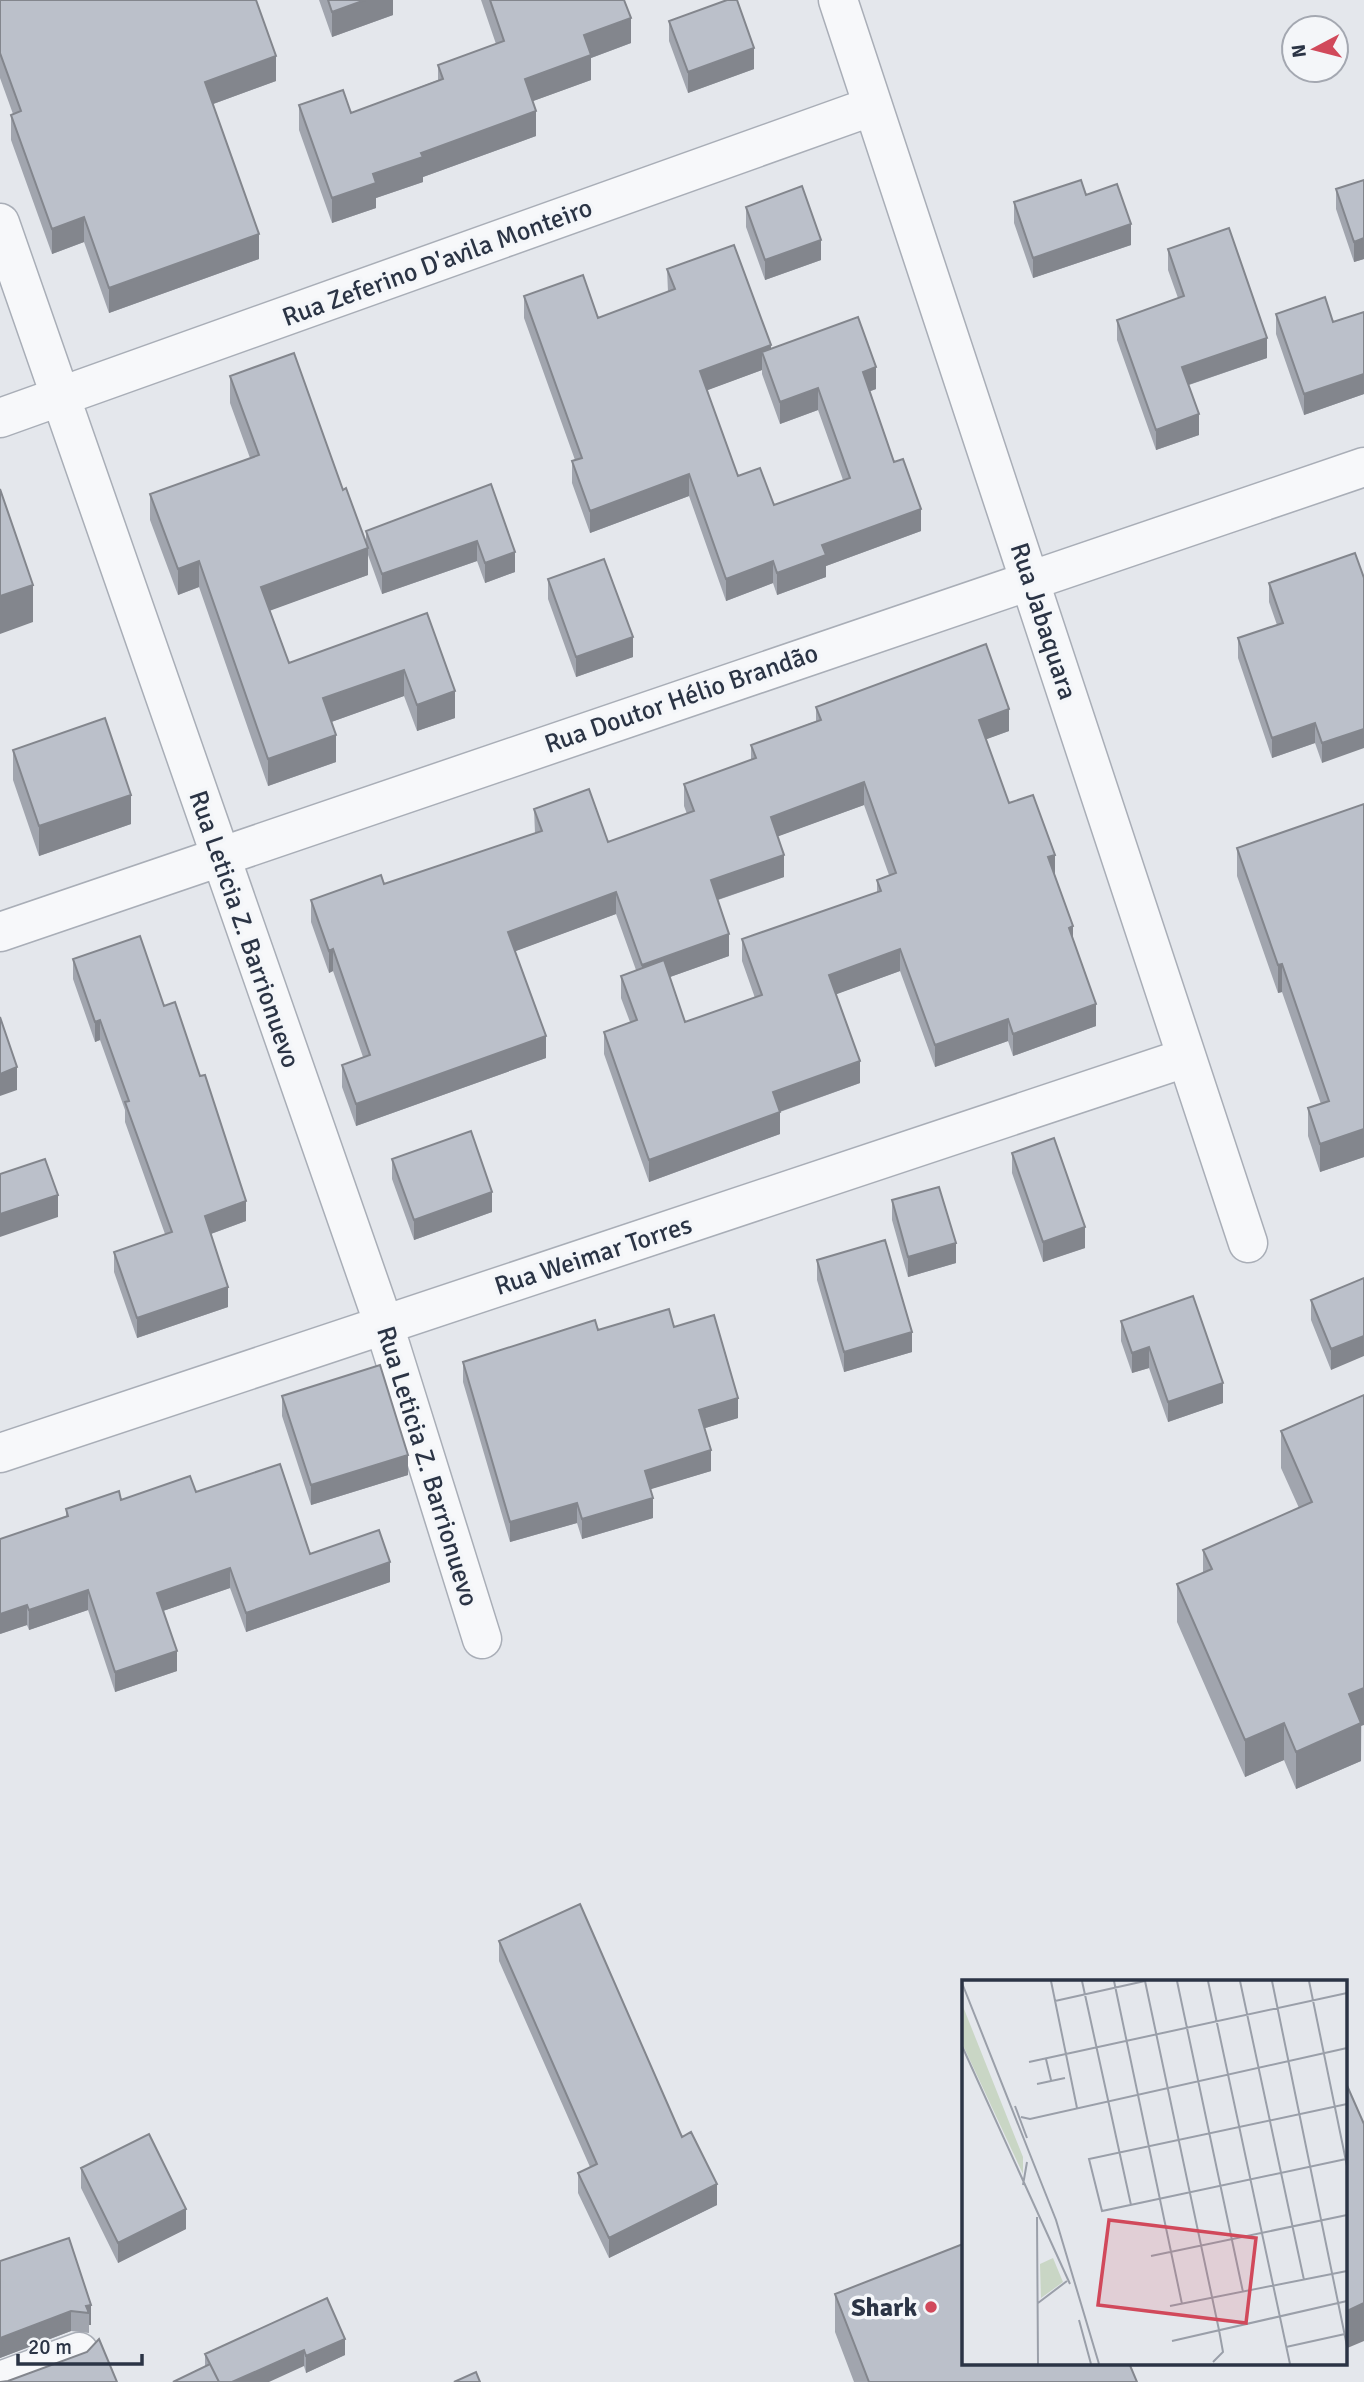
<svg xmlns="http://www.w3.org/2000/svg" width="1364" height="2382" font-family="Signika,sans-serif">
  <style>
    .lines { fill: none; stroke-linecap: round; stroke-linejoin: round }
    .minor-casing { stroke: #a9aeb7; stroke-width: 41 }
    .minor { stroke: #f7f8fa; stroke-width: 38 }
    .wall { fill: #a1a5ae; fill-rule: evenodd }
    .shaded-wall { fill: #83868d }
    .building { fill: #bbc0ca; stroke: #83868d; stroke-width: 2 }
    .poi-dot { fill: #d1495b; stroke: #f4f6f9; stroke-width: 2.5 }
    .labels { text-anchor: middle; stroke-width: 7; stroke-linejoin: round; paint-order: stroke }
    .street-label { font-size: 26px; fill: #2b3445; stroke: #f4f6f9 }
    .poi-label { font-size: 26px; font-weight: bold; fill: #2b3445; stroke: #f4f6f9; text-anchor: end }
    .inset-road { fill: none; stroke: #9a9fa9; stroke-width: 2 }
    .view { fill: #d1495b; fill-opacity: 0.15; stroke: #d1495b; stroke-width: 3.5 }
    .inset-edge { fill: none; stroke: #2b3445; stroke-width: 3.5 }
  </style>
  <rect width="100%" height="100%" fill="#e4e7ec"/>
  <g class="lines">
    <defs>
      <path id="minor" d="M 838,0 L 1248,1243
        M 0,223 L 384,1325 L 482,1639
        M 0,418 L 873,106
        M 0,932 L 1364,467
        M 0,1453 L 1185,1058
        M 0,2381 L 79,2352"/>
    </defs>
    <use href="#minor" class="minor-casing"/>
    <use href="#minor" class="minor"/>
  </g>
  <path class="wall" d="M 0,0 L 276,81 L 213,104 L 259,259 L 109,313 L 84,242 L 52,254 L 11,140 L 11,115 L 13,114 L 0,78 Z
    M 319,0 L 393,0 L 393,15 L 332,37 Z
    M 481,0 L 624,0 L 631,43 L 591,58 L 591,80 L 533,101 L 536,136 L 423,177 L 423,182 L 376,198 L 376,208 L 332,223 L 299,130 L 299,105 L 351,113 L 438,80 L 438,65 L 496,44 Z
    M 669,21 L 754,69 L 688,93 L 669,41 Z
    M 1364,180 L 1364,259 L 1354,262 L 1336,209 L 1336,189 Z
    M 1086,195 L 1131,245 L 1033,278 L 1014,223 L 1014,202 Z
    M 746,207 L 821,260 L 765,280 L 746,227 Z
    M 1168,249 L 1267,358 L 1189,385 L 1199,435 L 1156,450 L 1117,340 L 1117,320 L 1178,298 L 1168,270 Z
    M 667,269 L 771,349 L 876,389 L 870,391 L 894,462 L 921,531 L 826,566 L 826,577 L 777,595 L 773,583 L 726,601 L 689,496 L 590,533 L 572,483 L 572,461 L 575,460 L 524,318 L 524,296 L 598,318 L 668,292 ZM 762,370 L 762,374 L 780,424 L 818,410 L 843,480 L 774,505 L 738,476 L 707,390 Z
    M 1364,312 L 1364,394 L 1304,415 L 1276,334 L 1276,314 L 1333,322 Z
    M 230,376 L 343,490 L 366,544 L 366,531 L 491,484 L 515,572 L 485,583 L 477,561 L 382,594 L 368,555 L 368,575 L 270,610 L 289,663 L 427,613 L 455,718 L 417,731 L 404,696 L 331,722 L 336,762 L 268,786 L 199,587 L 178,595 L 150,520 L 150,494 L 250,458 L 230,403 Z
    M 1355,553 L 1322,763 L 1315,743 L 1272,758 L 1238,658 L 1238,638 L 1277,625 L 1269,602 L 1269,583 Z
    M 548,579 L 633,657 L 576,677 L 548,599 Z
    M 816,707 L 1009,731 L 986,739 L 1009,803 L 1055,875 L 1096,1026 L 1013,1056 L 1008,1041 L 935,1067 L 900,971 L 836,994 L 860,1083 L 780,1112 L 780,1134 L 649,1182 L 604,1054 L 604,1032 L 630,1022 L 621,998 L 621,976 L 636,970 L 616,914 L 515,951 L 546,1058 L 356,1126 L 342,1087 L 342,1065 L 363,1057 L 333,971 L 329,973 L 311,922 L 311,900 L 384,884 L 535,833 L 534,809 L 608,842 L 687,814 L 684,806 L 684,784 L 751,760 L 751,745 L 816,721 ZM 864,805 L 889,875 L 877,880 L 877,892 L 742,939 L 742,961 L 755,998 L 685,1022 L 670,977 L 729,956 L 718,900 L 784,877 L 778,836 Z
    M 13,750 L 131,824 L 39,856 L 13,780 Z
    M 1237,848 L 1364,1157 L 1320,1172 L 1308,1136 L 1308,1108 L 1321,1104 L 1282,992 L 1278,993 L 1237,876 Z
    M 73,959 L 164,1006 L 246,1221 L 211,1234 L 228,1307 L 137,1338 L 114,1272 L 114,1252 L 165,1234 L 125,1122 L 125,1110 L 100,1040 L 95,1042 L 73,979 Z
    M 1012,1153 L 1085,1248 L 1043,1262 L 1012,1173 Z
    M 392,1159 L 492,1212 L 414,1240 L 392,1179 Z
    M 892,1200 L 956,1263 L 908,1277 L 892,1220 Z
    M 817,1260 L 912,1352 L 844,1372 L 817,1280 Z
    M 1364,1278 L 1331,1370 L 1311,1320 L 1311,1300 Z
    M 1121,1321 L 1223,1403 L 1168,1422 L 1149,1368 L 1132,1373 L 1121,1341 Z
    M 674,1327 L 738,1418 L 705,1428 L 711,1471 L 650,1489 L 653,1518 L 582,1539 L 577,1523 L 510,1542 L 463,1382 L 463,1362 L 598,1330 Z
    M 1364,1395 L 1361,1761 L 1296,1789 L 1284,1760 L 1245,1777 L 1177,1622 L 1177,1584 L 1203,1573 L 1203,1550 L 1299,1508 L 1281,1468 L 1281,1431 Z
    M 282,1396 L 408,1475 L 311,1505 L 282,1416 Z
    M 196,1492 L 310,1554 L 390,1582 L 246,1632 L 230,1588 L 163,1611 L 177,1671 L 115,1692 L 88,1610 L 29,1630 L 27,1625 L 0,1634 L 66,1517 L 66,1509 L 121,1500 Z
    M 499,1941 L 682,2137 L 717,2205 L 609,2258 L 578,2193 L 578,2173 L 590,2167 L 499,1961 Z
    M 81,2168 L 186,2229 L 118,2263 L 81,2188 Z
    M 0,2261 L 91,2305 L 91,2325 L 89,2325 L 89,2333 L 71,2331 L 0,2358 Z
    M 835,2294 L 963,2363 L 1137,2382 L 854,2382 L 835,2332 Z
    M 327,2298 L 345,2355 L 306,2373 L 304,2366 L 205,2367 L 205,2354 Z"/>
  <path class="shaded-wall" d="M 365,0 L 393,0 L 393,15 L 332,37 L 332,12 Z
    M 631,18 L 631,43 L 591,58 L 591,80 L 525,104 L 525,79 L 584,35 Z
    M 754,48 L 754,69 L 688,93 L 688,72 Z
    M 276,56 L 276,81 L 205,107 L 205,82 Z
    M 536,111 L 536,136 L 423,177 L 423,182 L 376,198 L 376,208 L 332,223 L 332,198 L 373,174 L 421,153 Z
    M 84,217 L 84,242 L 52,254 L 52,229 Z
    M 1131,224 L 1131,245 L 1033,278 L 1033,258 Z
    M 259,234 L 259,259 L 109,313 L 109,288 Z
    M 1364,238 L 1364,259 L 1354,262 L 1354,242 Z
    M 821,240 L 821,260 L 765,280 L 765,260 Z
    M 1267,338 L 1267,358 L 1182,387 L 1182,367 Z
    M 771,345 L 771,367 L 762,352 L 762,370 L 700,393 L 700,371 Z
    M 876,367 L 876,389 L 863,394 L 863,372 Z
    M 1364,374 L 1364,394 L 1304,415 L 1304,394 Z
    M 818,388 L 818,410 L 780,424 L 780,402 Z
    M 1199,414 L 1199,435 L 1156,450 L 1156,430 Z
    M 689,474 L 689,496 L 590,533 L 590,511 Z
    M 921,509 L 921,531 L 826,566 L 826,577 L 777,595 L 777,573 L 822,545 Z
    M 477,541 L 477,561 L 382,594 L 382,574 Z
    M 368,548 L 368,575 L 261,614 L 261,587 Z
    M 515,552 L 515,572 L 485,583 L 485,563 Z
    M 199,561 L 199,587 L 178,595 L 178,569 Z
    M 773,561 L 773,583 L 726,601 L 726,579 Z
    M 33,585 L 33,622 L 0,634 L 0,596 Z
    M 633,637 L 633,657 L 576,677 L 576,657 Z
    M 404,670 L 404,696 L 323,725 L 323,698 Z
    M 455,691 L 455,718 L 417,731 L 417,705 Z
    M 1009,709 L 1009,731 L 979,742 L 979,720 Z
    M 1315,723 L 1315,743 L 1272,758 L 1272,738 Z
    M 1364,729 L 1364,748 L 1322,763 L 1322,743 Z
    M 336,735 L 336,762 L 268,786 L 268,759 Z
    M 864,782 L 864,805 L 771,839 L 771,817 Z
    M 131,795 L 131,824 L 39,856 L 39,826 Z
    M 784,855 L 784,877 L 711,902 L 711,880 Z
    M 1055,855 L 1055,877 L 1048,857 Z
    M 616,892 L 616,914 L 508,954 L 508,932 Z
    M 1073,926 L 1073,949 L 1069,928 Z
    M 729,934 L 729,956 L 642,987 L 642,965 Z
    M 333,949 L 333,971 L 329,973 L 329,951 Z
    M 900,949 L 900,971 L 829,997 L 829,975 Z
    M 1282,964 L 1282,992 L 1278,993 L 1278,965 Z
    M 1096,1004 L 1096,1026 L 1013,1056 L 1013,1034 Z
    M 1008,1019 L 1008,1041 L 935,1067 L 935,1045 Z
    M 100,1020 L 100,1040 L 95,1042 L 95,1022 Z
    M 546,1036 L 546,1058 L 356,1126 L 356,1104 Z
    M 860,1061 L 860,1083 L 773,1114 L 773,1092 Z
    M 17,1067 L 17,1090 L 0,1096 L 0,1074 Z
    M 780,1112 L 780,1134 L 649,1182 L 649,1160 Z
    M 1364,1129 L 1364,1157 L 1320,1172 L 1320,1144 Z
    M 492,1192 L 492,1212 L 414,1240 L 414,1220 Z
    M 58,1195 L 58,1217 L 0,1237 L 0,1214 Z
    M 246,1201 L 246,1221 L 205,1236 L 205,1216 Z
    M 1085,1227 L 1085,1248 L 1043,1262 L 1043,1242 Z
    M 956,1243 L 956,1263 L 908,1277 L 908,1257 Z
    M 228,1287 L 228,1307 L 137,1338 L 137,1318 Z
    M 912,1332 L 912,1352 L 844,1372 L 844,1352 Z
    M 1364,1336 L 1364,1356 L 1331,1370 L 1331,1349 Z
    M 1149,1347 L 1149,1368 L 1132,1373 L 1132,1353 Z
    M 1223,1383 L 1223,1403 L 1168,1422 L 1168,1402 Z
    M 738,1398 L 738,1418 L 699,1430 L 699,1410 Z
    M 711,1450 L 711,1471 L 645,1491 L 645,1471 Z
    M 408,1455 L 408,1475 L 311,1505 L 311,1485 Z
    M 653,1498 L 653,1518 L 582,1539 L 582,1519 Z
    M 577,1503 L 577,1523 L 510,1542 L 510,1522 Z
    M 390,1562 L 390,1582 L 246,1632 L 246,1613 Z
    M 230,1568 L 230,1588 L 157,1613 L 157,1593 Z
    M 88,1590 L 88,1610 L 29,1630 L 29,1610 Z
    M 27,1605 L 27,1625 L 0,1634 L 0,1614 Z
    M 177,1651 L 177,1671 L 115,1692 L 115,1672 Z
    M 1364,1688 L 1364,1725 L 1361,1726 L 1361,1761 L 1296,1789 L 1296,1752 L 1349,1694 Z
    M 1284,1723 L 1284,1760 L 1245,1777 L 1245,1740 Z
    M 717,2184 L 717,2205 L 609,2258 L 609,2238 Z
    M 186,2209 L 186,2229 L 118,2263 L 118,2243 Z
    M 1364,2303 L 1364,2341 L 1345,2349 L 1345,2312 Z
    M 91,2305 L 91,2325 L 89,2325 L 89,2313 L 86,2306 Z
    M 71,2311 L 71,2331 L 0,2358 L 0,2338 Z
    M 345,2339 L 345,2355 L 306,2373 L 306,2356 Z
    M 304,2350 L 304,2366 L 269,2382 L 232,2382 Z"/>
  <path class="building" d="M 0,0 L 256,0 L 276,56 L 205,82 L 259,234 L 109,288 L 84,217 L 52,229 L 11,115 L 21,111 L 0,53 Z
    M 328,0 L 365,0 L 332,12 Z
    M 490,0 L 624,0 L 631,18 L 584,35 L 591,55 L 525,79 L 536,111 L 421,153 L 423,157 L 373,174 L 376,183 L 332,198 L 299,105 L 343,90 L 351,113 L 443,79 L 438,65 L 504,41 Z
    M 727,0 L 737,0 L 754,48 L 688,72 L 669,21 Z
    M 1081,180 L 1086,195 L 1117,184 L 1131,224 L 1033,258 L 1014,202 Z
    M 1364,180 L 1364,238 L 1354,242 L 1336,189 Z
    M 802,186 L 821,240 L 765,260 L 746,207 Z
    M 1229,228 L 1267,338 L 1182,367 L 1199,414 L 1156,430 L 1117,320 L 1184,296 L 1168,249 Z
    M 734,245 L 771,345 L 700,371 L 738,476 L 760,468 L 774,505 L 850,478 L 818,388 L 780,402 L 762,352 L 858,317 L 876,367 L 863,372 L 894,462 L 903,459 L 921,509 L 822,545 L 826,555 L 777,573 L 773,561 L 726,579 L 689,474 L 590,511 L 572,461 L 582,458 L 524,296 L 583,275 L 598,318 L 675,289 L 667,269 Z
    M 1325,297 L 1333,322 L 1364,312 L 1364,374 L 1304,394 L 1276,314 Z
    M 294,353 L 343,490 L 346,488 L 368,548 L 261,587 L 289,663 L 427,613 L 455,691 L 417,705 L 404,670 L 323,698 L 336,735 L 268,759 L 199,561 L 178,569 L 150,494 L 259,455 L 230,376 Z
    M 491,484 L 515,552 L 485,563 L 477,541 L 382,574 L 366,531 Z
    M 0,489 L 33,585 L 0,596 Z
    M 1355,553 L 1364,578 L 1364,729 L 1322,743 L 1315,723 L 1272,738 L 1238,638 L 1283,623 L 1269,583 Z
    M 604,559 L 633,637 L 576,657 L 548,579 Z
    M 986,644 L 1009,709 L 979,720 L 1009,803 L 1033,795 L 1055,855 L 1048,857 L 1073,926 L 1069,928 L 1096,1004 L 1013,1034 L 1008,1019 L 935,1045 L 900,949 L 829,975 L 860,1061 L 773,1092 L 780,1112 L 649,1160 L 604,1032 L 637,1020 L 621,976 L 664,960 L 685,1022 L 762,995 L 742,939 L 881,891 L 877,880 L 896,873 L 864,782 L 771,817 L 784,855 L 711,880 L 729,934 L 642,965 L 616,892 L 508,932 L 546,1036 L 356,1104 L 342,1065 L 370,1055 L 333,949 L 329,951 L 311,900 L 381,875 L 384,884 L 542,831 L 534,809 L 589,789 L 608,842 L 694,811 L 684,784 L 756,758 L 751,745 L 821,720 L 816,707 Z
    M 105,718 L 131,795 L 39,826 L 13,750 Z
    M 1364,804 L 1364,1129 L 1320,1144 L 1308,1108 L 1329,1101 L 1282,964 L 1278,965 L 1237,848 Z
    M 140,936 L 164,1006 L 175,1002 L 200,1076 L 205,1075 L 246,1201 L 205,1216 L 228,1287 L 137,1318 L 114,1252 L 172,1232 L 125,1102 L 129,1101 L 100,1020 L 95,1022 L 73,959 Z
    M 0,1017 L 17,1067 L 0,1074 Z
    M 471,1131 L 492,1192 L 414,1220 L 392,1159 Z
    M 1054,1138 L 1085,1227 L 1043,1242 L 1012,1153 Z
    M 45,1159 L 58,1195 L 0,1214 L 0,1174 Z
    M 939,1187 L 956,1243 L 908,1257 L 892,1200 Z
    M 885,1240 L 912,1332 L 844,1352 L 817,1260 Z
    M 1364,1278 L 1364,1336 L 1331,1349 L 1311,1300 Z
    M 1193,1296 L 1223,1383 L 1168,1402 L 1149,1347 L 1132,1353 L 1121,1321 Z
    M 669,1309 L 674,1327 L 714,1315 L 738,1398 L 699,1410 L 711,1450 L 645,1471 L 653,1498 L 582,1519 L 577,1503 L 510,1522 L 463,1362 L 595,1320 L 598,1330 Z
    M 380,1365 L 408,1455 L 311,1485 L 282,1396 Z
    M 1364,1395 L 1364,1688 L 1349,1694 L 1361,1723 L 1296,1752 L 1284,1723 L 1245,1740 L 1177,1584 L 1212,1569 L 1203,1550 L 1312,1502 L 1281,1431 Z
    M 280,1464 L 310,1554 L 379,1530 L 390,1562 L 246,1613 L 230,1568 L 157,1593 L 177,1651 L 115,1672 L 88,1590 L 29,1610 L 27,1605 L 0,1614 L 0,1539 L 68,1516 L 66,1509 L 119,1491 L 121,1500 L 190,1476 L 196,1492 Z
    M 580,1904 L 682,2137 L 691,2132 L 717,2184 L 609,2238 L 578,2173 L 597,2164 L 499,1941 Z
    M 1345,2081 L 1364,2124 L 1364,2303 L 1345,2312 Z
    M 149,2134 L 186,2209 L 118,2243 L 81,2168 Z
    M 69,2238 L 91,2305 L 86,2306 L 89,2313 L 71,2311 L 0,2338 L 0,2261 Z
    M 963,2244 L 963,2363 L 1129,2363 L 1137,2382 L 869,2382 L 835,2294 Z
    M 327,2298 L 345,2339 L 306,2356 L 304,2350 L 232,2382 L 219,2382 L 205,2354 Z
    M 99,2339 L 117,2382 L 0,2382 L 8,2381 L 87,2352 Z
    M 210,2364 L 219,2382 L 173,2382 Z
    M 476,2372 L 480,2382 L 454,2382 Z"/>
  <circle class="poi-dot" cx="931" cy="2307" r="7"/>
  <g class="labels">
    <g class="street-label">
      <text transform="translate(437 262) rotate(-20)" y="9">Rua Zeferino D'avila Monteiro</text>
      <text transform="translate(1044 621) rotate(72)" y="9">Rua Jabaquara</text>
      <text transform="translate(681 698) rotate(-19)" y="9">Rua Doutor Hélio Brandão</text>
      <text transform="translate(245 929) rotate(71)" y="9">Rua Leticia Z. Barrionuevo</text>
      <text transform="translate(593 1255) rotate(-18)" y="9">Rua Weimar Torres</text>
      <text transform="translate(428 1466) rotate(73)" y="9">Rua Leticia Z. Barrionuevo</text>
    </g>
    <g class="poi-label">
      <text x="917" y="2316">Shark</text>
    </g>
  </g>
  <g transform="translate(962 1980)">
    <rect width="385" height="385" fill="#e4e7ec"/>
    <path d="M 0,24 L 61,177 L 61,194 L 0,63 ZM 91,278 L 101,302 L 79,318 L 78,284 Z" fill="#c9d6c5"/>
    <path class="inset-road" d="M 89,1 L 115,128M 120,1 L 169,225M 152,1 L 220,324M 183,1 L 257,350 L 261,372 L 251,382M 215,1 L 281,312M 246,1 L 328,384M 278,1 L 342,300M 310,1 L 385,366M 347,1 L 385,186M 0,3 L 94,240 L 137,384M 93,21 L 183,1M 0,66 L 108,304M 84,79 L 89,100M 67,82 L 385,13M 75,104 L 103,98M 53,126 L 65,158M 59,137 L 68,139 L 385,68M 384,179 L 140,231 L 127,179 L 385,124M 61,205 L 65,182M 75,237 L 76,384M 189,276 L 385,235M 76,323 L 105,301M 208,326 L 385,291M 117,340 L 129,384M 210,361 L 385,321M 324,367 L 383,354"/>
    <path class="view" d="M 147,240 L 294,258 L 284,343 L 136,325 Z"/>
    <rect width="385" height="385" class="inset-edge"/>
  </g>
  <g transform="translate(1315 49) rotate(263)"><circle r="33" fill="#f4f6f9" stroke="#a4a8b1" stroke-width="2"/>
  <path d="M0-5L12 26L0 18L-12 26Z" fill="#d1495b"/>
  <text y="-10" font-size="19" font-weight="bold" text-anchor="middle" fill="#2b3445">N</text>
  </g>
  <path d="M18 2354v10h124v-10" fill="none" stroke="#2b3445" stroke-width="3.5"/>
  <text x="28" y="2354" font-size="21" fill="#2b3445" stroke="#f4f6f9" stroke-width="5" paint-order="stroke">20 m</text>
</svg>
